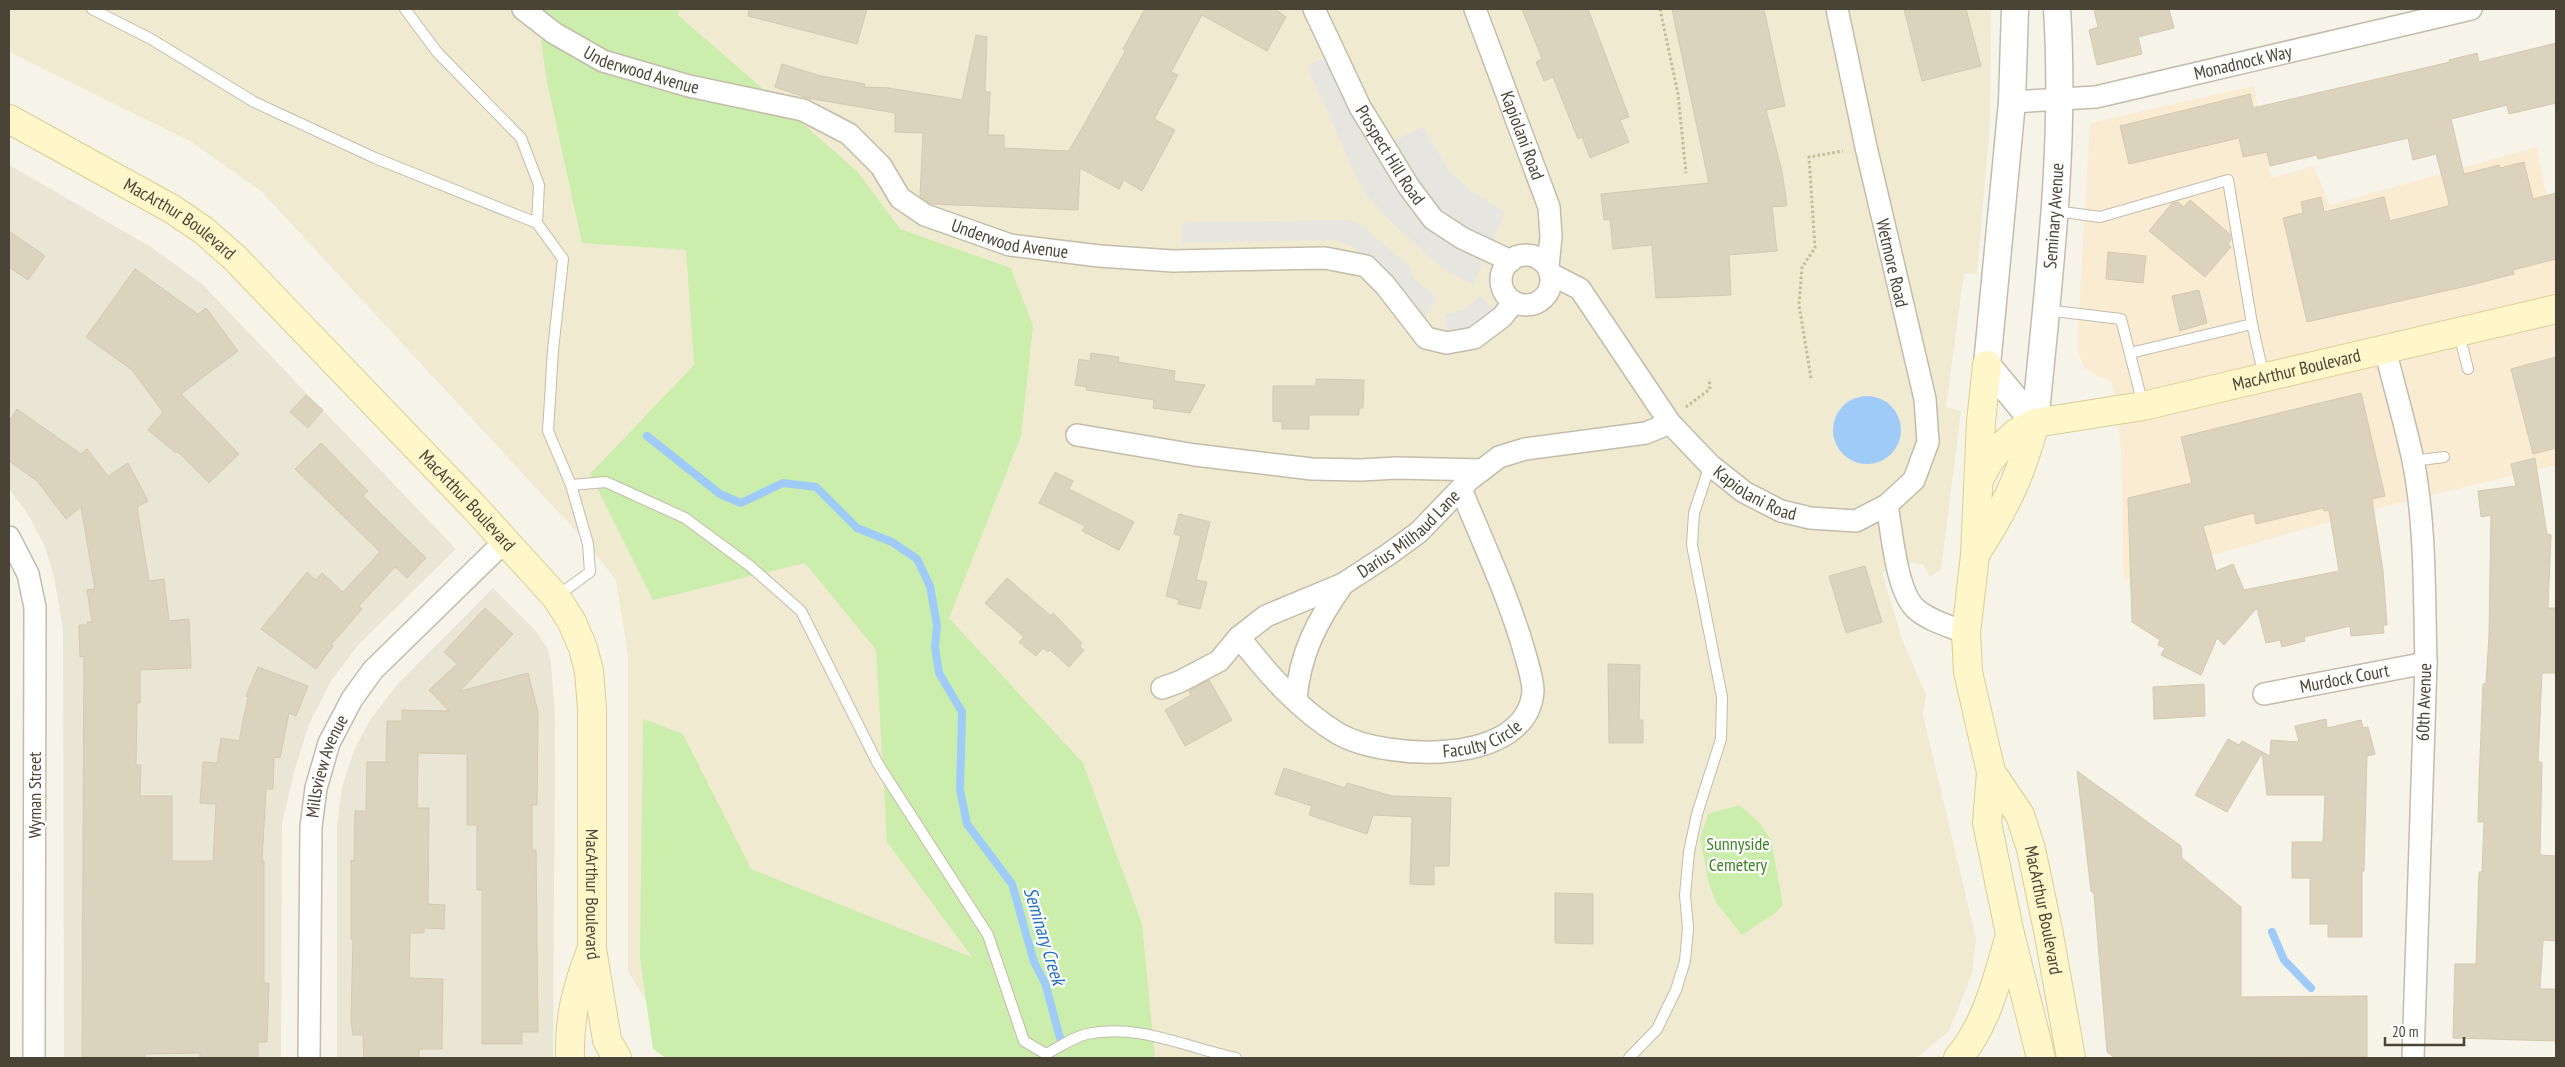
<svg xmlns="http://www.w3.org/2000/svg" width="2565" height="1067" font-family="'PT Sans Narrow',sans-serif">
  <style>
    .residential { fill: #eae6d6 }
    .commercial { fill: #f9ecd2 }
    .education { fill: #f0ead1 }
    .green { fill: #cbeead }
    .parking { fill: #e7e5e0 }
    .water { fill: #9fcbf8 }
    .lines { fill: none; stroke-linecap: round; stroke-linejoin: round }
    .stream { stroke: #9fcbf8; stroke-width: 8 }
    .building { fill: #dcd3bf; stroke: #d4c9af; fill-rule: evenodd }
    .service-casing { stroke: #c3bcaa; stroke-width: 12 }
    .minor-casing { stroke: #c3bcaa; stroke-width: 24 }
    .tertiary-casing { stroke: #c3bcaa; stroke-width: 29 }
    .secondary-casing { stroke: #dace94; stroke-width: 30 }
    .path { stroke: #c6ba99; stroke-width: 3; stroke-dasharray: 2.5 2.5; stroke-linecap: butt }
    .service { stroke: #fff; stroke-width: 10 }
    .minor { stroke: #fff; stroke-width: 21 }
    .tertiary { stroke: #fff; stroke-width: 26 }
    .secondary { stroke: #fff7c9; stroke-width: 28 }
    .labels { text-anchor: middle; stroke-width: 4.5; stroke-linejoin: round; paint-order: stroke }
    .street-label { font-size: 18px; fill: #4a4436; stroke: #fff }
    .park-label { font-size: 18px; fill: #3d8322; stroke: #fff }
    .water-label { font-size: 19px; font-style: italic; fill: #2270c3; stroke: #fff }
  </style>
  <rect width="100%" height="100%" fill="#f6f3e8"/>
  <path class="residential" d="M 9,165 L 151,247 L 202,284 L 456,549 L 359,644 L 331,681 L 309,724 L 294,772 L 282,824 L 281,1058 L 64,1058 L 63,630 L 54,577 L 45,547 L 29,516 L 9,489 Z
    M 493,588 L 535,630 L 547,648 L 551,662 L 555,719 L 553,1058 L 337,1058 L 337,826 L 342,787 L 354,750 L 370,720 L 396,686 Z"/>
  <path class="commercial" d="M 2254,86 L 2271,178 L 2314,166 L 2330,205 L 2537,147 L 2556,248 L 2556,333 L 2554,348 L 2556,356 L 2556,465 L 2386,506 L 2124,580 L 2121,445 L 2112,382 L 2085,369 L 2077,350 L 2090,123 Z"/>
  <path class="education" d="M 9,9 L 1991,9 L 1990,123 L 1977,274 L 1964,273 L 1946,407 L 1961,411 L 1941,569 L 1930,577 L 1923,564 L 1918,565 L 1914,562 L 1882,572 L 1902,639 L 1926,695 L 1923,715 L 1976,939 L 1972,974 L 1949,1031 L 1916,1058 L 693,1058 L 671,1043 L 628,971 L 628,655 L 616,580 L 588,544 L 261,191 L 190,141 L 9,52 Z"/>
  <path class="green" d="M 537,9 L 679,9 L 678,15 L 858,172 L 900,229 L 1011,268 L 1033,326 L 1021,436 L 949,618 L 1083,763 L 1142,924 L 1155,1058 L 666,1058 L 653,1049 L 640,958 L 643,719 L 683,734 L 751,869 L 972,957 L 887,842 L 876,650 L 805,563 L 653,600 L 590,474 L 694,365 L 686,250 L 582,243 L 546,77 Z
    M 1739,805 L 1759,822 L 1771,840 L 1783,905 L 1774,914 L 1742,935 L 1717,904 L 1709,884 L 1700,839 L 1708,814 Z"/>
  <path class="parking" d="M 1326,57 L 1372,151 L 1423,127 L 1450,172 L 1472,192 L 1505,212 L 1473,285 L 1439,265 L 1393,224 L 1363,191 L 1307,66 Z
    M 1351,220 L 1366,229 L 1410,267 L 1413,278 L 1437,298 L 1423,320 L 1356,248 L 1335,240 L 1181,243 L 1183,222 Z
    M 1480,296 L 1497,312 L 1474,331 L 1445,339 L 1445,315 L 1464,310 Z"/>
  <path class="water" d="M1833 430a34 34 0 1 1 68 0a34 34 0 1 1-68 0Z"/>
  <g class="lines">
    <path class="stream" d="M 647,436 L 720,494 L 741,503 L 783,483 L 816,487 L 857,528 L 892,542 L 917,559 L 930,586 L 937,625 L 935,647 L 939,673 L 962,712 L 960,790 L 967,824 L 1012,884 L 1034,962 L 1045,983 L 1060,1038
      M 2272,932 L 2284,960 L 2311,988"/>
  </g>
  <path class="building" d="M 749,9 L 867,9 L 857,44 L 748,16 Z
    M 1145,9 L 1275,9 L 1286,17 L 1267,51 L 1202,15 L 1171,72 L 1178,75 L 1154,119 L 1175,130 L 1142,191 L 1124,180 L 1119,189 L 1080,168 L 1078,210 L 931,204 L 920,196 L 923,133 L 895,132 L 895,113 L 807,98 L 775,87 L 782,64 L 821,76 L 865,84 L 864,87 L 889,88 L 962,100 L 976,35 L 987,37 L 985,92 L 990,92 L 988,135 L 1004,135 L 1004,148 L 1069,151 L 1126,50 L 1123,49 Z
    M 1522,9 L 1588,9 L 1629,117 L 1620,120 L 1629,142 L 1590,158 L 1582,137 L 1578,139 L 1553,77 L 1544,81 L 1536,62 L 1542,59 Z
    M 1672,9 L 1764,9 L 1785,106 L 1766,110 L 1782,171 L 1787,206 L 1772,207 L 1777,251 L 1729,255 L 1731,295 L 1656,298 L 1652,245 L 1613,249 L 1610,219 L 1604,220 L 1601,194 L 1709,183 Z
    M 1904,9 L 1966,9 L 1981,66 L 1922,81 Z
    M 2094,9 L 2169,9 L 2174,28 L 2138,37 L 2142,54 L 2097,65 L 2089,30 L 2098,27 Z
    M 2556,43 L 2556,103 L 2509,114 L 2507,105 L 2451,119 L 2464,174 L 2499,165 L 2500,168 L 2524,162 L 2533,199 L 2556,193 L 2556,259 L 2513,270 L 2514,274 L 2467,286 L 2307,322 L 2283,218 L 2303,213 L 2301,202 L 2321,197 L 2324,212 L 2384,197 L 2390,221 L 2448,206 L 2449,203 L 2436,154 L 2413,160 L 2408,138 L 2318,159 L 2317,155 L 2270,166 L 2267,152 L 2243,157 L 2239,138 L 2129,164 L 2120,126 L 2250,94 L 2253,108 L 2450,62 L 2449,60 L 2477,53 L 2479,62 Z
    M 2190,200 L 2230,234 L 2231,240 L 2228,244 L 2231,247 L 2205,277 L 2149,231 L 2172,203 L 2178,202 L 2184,207 Z
    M 9,231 L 45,256 L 28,280 L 9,267 Z
    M 2108,252 L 2146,256 L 2143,283 L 2106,279 Z
    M 135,269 L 198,314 L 206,308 L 238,351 L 181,394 L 239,454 L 209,483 L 178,452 L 176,453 L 148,430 L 163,412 L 132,370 L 86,337 Z
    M 2199,290 L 2207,323 L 2180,331 L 2172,296 Z
    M 1091,353 L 1119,357 L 1118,362 L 1175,371 L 1174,381 L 1205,385 L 1190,413 L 1153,408 L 1154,400 L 1086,390 L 1087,387 L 1075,385 L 1079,359 L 1090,361 Z
    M 2556,357 L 2556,448 L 2533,454 L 2511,369 Z
    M 1316,379 L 1364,380 L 1363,408 L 1359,408 L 1359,415 L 1309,415 L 1309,429 L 1282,429 L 1282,422 L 1273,421 L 1273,386 L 1316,386 Z
    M 2361,393 L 2385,496 L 2372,499 L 2383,571 L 2387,625 L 2383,625 L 2384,633 L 2351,636 L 2350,626 L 2304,637 L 2305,641 L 2282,647 L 2280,640 L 2266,643 L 2257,608 L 2224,645 L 2217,638 L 2201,675 L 2161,655 L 2165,648 L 2158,645 L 2160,640 L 2132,622 L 2128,498 L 2192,483 L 2181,437 ZM 2323,508 L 2324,511 L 2329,510 L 2339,571 L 2244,590 L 2233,564 L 2216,571 L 2203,526 L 2254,513 L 2256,524 Z
    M 306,395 L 323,410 L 308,428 L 290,412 Z
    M 17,409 L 81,454 L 87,449 L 108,476 L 128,463 L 148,501 L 137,507 L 149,581 L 164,579 L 169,621 L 189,619 L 191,668 L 140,670 L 140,703 L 137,703 L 136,765 L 141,765 L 140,796 L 172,796 L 172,861 L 213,861 L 216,804 L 200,803 L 203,762 L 217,763 L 221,738 L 239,741 L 248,697 L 246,696 L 258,667 L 308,686 L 296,716 L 289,713 L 280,758 L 274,757 L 273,789 L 266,789 L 262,861 L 264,861 L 264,983 L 269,983 L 267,1042 L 258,1042 L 258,1058 L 200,1058 L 200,1053 L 145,1054 L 145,1058 L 82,1058 L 84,656 L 80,657 L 79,625 L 88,625 L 87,622 L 92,622 L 87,590 L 95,589 L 81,507 L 66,519 L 37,481 L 9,461 L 9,421 Z
    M 321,443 L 368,491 L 363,496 L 426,558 L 407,578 L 395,567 L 359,606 L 362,609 L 331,645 L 333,646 L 316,669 L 261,629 L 307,572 L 316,580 L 322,573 L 343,592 L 380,552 L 295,469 Z
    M 2535,458 L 2547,534 L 2551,535 L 2548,608 L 2556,608 L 2556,673 L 2542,673 L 2538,762 L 2542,762 L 2540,855 L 2556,856 L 2556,941 L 2543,940 L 2540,989 L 2556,989 L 2556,1041 L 2453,1038 L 2455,964 L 2476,964 L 2479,872 L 2482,872 L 2484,822 L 2478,822 L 2479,782 L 2483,684 L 2486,684 L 2489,635 L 2491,515 L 2481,517 L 2478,491 L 2516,486 L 2511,464 Z
    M 1055,472 L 1073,481 L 1069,489 L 1134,522 L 1119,550 L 1082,531 L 1085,526 L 1039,503 Z
    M 1179,514 L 1210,522 L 1196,580 L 1207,582 L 1200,609 L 1178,604 L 1179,600 L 1166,596 L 1181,536 L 1174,534 Z
    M 1865,566 L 1882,622 L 1846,633 L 1829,576 Z
    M 1007,578 L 1051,616 L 1053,613 L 1082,643 L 1080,646 L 1084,650 L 1069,667 L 1050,650 L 1048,652 L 1043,648 L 1036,656 L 1019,642 L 1024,637 L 985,603 Z
    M 485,608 L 513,634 L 460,691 L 528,673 L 538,712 L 537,805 L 532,805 L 532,850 L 536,850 L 538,1032 L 522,1032 L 522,1044 L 482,1044 L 482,890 L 477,890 L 477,825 L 467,825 L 467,754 L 418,753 L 417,808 L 429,808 L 428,904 L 445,905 L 444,929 L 424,928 L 424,933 L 410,933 L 409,978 L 443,979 L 442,1049 L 419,1049 L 419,1058 L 364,1058 L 363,1035 L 353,1035 L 351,1020 L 353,939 L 351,939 L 351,860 L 354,861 L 355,811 L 366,811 L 367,762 L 386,762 L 387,721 L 402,721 L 402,710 L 449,711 L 429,690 L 457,664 L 444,652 Z
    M 1608,664 L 1640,665 L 1639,720 L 1643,720 L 1643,743 L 1609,743 Z
    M 1209,680 L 1232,720 L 1185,746 L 1165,710 L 1191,695 L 1189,691 Z
    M 2204,684 L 2205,716 L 2154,719 L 2153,687 Z
    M 2326,719 L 2327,728 L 2361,720 L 2363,728 L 2368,727 L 2375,754 L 2367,756 L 2364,871 L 2362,871 L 2362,937 L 2328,937 L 2328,924 L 2310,924 L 2310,878 L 2292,878 L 2292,842 L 2323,842 L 2325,795 L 2267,795 L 2262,753 L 2227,812 L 2195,795 L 2228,739 L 2239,745 L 2242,741 L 2270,756 L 2271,740 L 2299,742 L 2295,726 Z
    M 1284,768 L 1345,788 L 1347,783 L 1392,796 L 1451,798 L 1449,866 L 1434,866 L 1434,885 L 1410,884 L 1412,817 L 1373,815 L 1367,834 L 1309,815 L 1312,806 L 1275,794 Z
    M 2077,771 L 2181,846 L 2182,858 L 2241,907 L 2241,997 L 2367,996 L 2367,1057 L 2115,1058 L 2107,1052 L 2094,894 L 2091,891 Z
    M 1555,893 L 1593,894 L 1593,944 L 1555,943 Z"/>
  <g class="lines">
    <defs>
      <path id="service" d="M 92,9 L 151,39 L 254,102 L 375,158 L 537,223 L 563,259 L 553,350 L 548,431 L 571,485 L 588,544 L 590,572 L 556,597
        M 405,9 L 437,52 L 521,138 L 539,185 L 537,223
        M 2056,211 L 2100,217 L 2228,180 L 2252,324 L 2264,377
        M 2046,310 L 2121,319 L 2143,405
        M 2459,334 L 2468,369
        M 2130,353 L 2252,324
        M 2413,461 L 2444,457
        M 571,485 L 606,482 L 685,518 L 750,566 L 801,611 L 878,764 L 988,935 L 1024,1041 L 1046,1054 C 1058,1048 1073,1037 1087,1034 C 1138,1023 1188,1048 1236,1058
        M 1629,1058 L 1657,1029 L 1676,990 L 1685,961 L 1688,928 L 1685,895 L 1689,852 L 1697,814 L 1721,739 L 1722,697 L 1692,545 L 1694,513 L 1710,465"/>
      <g id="minor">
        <path id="s1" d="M 523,9 L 554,33 L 603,61 L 689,86 L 803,110 L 849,134 L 881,166 L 900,198 L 925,215 L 1010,245 L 1099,256 L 1173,261 L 1325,258 L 1366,266 L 1385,285 L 1426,338 L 1447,343 L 1474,338 L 1502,317 L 1514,302"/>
        <path id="s2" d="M 1314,9 L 1360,107 L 1409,187 L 1433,219 L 1462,238 L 1511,261"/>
        <path id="s3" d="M 1475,9 L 1549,207 L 1551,236 L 1548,267"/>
        <path id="s4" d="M 2012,102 L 2096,97 L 2471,9"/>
        <circle cx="1526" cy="280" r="25"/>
        <path id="s5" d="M 1551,274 L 1580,289 L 1670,423 L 1710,465 L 1744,492 L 1781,511 L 1810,518 L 1856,521 L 1887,505 L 1914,480 L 1928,442 L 1925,399 L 1866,147 L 1837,9"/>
        <path d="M 2385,349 C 2394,386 2405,423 2413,460 C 2426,526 2424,596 2426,663 L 2413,1058"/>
        <path d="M 1077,435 L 1195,455 L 1312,469 L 1361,470 L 1396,468 L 1482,470"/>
        <path d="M 1887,505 C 1892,532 1896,591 1916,609 C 1929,621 1950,626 1966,633"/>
        <path d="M 9,537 L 28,574 L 35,607 L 34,1058"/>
        <path id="s6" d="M 1239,637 C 1267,673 1300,711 1339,734 C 1387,761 1528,766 1533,691 C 1533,680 1528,665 1525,654 C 1509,597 1483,543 1461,489"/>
        <path id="s7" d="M 1162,688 L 1179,682 L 1219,661 L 1239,637 L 1266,616 L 1343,584 L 1389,554 L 1419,532 L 1469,480 L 1499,457 L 1525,449 L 1646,433 L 1670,423"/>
        <path id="s8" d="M 2264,694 L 2426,663"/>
        <path d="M 1296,699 C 1300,653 1317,621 1343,584"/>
        <path id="s9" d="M 309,1058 L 311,827 L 316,788 L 329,743 L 352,699 L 373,670 L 505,541"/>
      </g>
      <g id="tertiary">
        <path d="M 2015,9 L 2012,102 L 1987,365 L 2035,423"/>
        <path id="s10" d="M 2035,423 C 2048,286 2066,147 2057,9"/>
      </g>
      <g id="secondary">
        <path id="s11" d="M 9,119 L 172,209 L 203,230 L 235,258 L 475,508 L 556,597 L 572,622 L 583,648 L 589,671 L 592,709 L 592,949 L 607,1040 L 617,1058"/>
        <path d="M 1987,365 L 1981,422 L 1975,555 L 1966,633 L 1968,672 L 1991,772 L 1987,823 L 2010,934 L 2041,1058"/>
        <path id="s12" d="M 1979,480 L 1988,463 L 1999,449 L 2016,433 L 2035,423 L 2143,406 L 2556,309"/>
        <path d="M 1976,553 C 2006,506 2020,477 2035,423"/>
        <path id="s13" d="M 1991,772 L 2020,815 L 2031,849 L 2049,935 L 2071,1058"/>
        <path d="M 570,1058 C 569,1018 576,990 590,953"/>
        <path d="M 1958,1058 C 1987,1025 1998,976 2010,935"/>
      </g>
    </defs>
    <use href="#service" class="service-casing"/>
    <use href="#minor" class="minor-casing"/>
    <use href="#tertiary" class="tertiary-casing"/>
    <use href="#secondary" class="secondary-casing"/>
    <path class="path" d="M 1660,9 L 1678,94 L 1686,173
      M 1811,378 L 1799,305 L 1802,267 L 1815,248 L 1809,157 L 1843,151
      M 1686,407 L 1710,389 L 1709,379"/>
    <use href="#service" class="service"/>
    <use href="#minor" class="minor"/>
    <use href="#tertiary" class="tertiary"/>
    <use href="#secondary" class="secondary"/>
  </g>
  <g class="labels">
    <g class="street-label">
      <text dy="6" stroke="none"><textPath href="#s4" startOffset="235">Monadnock Way</textPath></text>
      <text dy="6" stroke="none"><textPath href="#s1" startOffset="135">Underwood Avenue</textPath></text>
      <text dy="6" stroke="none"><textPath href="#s3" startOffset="135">Kapiolani Road</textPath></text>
      <text dy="6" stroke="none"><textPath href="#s2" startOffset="165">Prospect Hill Road</textPath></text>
      <text dy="6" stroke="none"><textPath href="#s10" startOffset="208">Seminary Avenue</textPath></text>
      <text dy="6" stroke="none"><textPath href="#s11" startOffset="198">MacArthur Boulevard</textPath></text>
      <text dy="6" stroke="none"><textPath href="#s1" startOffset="555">Underwood Avenue</textPath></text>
      <text transform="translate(1892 263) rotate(77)" y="6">Wetmore Road</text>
      <text dy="6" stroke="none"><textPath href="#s12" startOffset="349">MacArthur Boulevard</textPath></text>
      <text dy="6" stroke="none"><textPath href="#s5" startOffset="306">Kapiolani Road</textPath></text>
      <text dy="6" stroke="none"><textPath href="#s11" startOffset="602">MacArthur Boulevard</textPath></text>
      <text dy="6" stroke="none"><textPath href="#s7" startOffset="295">Darius Milhaud Lane</textPath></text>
      <text dy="6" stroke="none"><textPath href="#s8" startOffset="82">Murdock Court</textPath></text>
      <text transform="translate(2424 702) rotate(-88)" y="6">60th Avenue</text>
      <text dy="6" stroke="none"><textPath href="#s6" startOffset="288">Faculty Circle</textPath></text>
      <text dy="6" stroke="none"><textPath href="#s9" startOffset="294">Millsview Avenue</textPath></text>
      <text transform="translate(35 795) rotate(-90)" y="6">Wyman Street</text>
      <text dy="6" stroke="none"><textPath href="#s11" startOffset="1038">MacArthur Boulevard</textPath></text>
      <text dy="6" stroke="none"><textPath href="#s13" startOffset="150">MacArthur Boulevard</textPath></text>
    </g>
    <g class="park-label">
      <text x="1738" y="850">Sunnyside<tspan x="1738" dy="21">Cemetery</tspan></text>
    </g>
    <g class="water-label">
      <text transform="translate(1045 936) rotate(73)" y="7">Seminary Creek</text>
    </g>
  </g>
  <rect width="2565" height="1067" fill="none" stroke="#4a4436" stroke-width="20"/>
  <path d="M2385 1037v8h79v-8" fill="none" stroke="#4a4436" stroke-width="2.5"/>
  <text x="2392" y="1037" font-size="15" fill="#4a4436" stroke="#ffffff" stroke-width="4" paint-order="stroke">20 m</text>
</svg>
